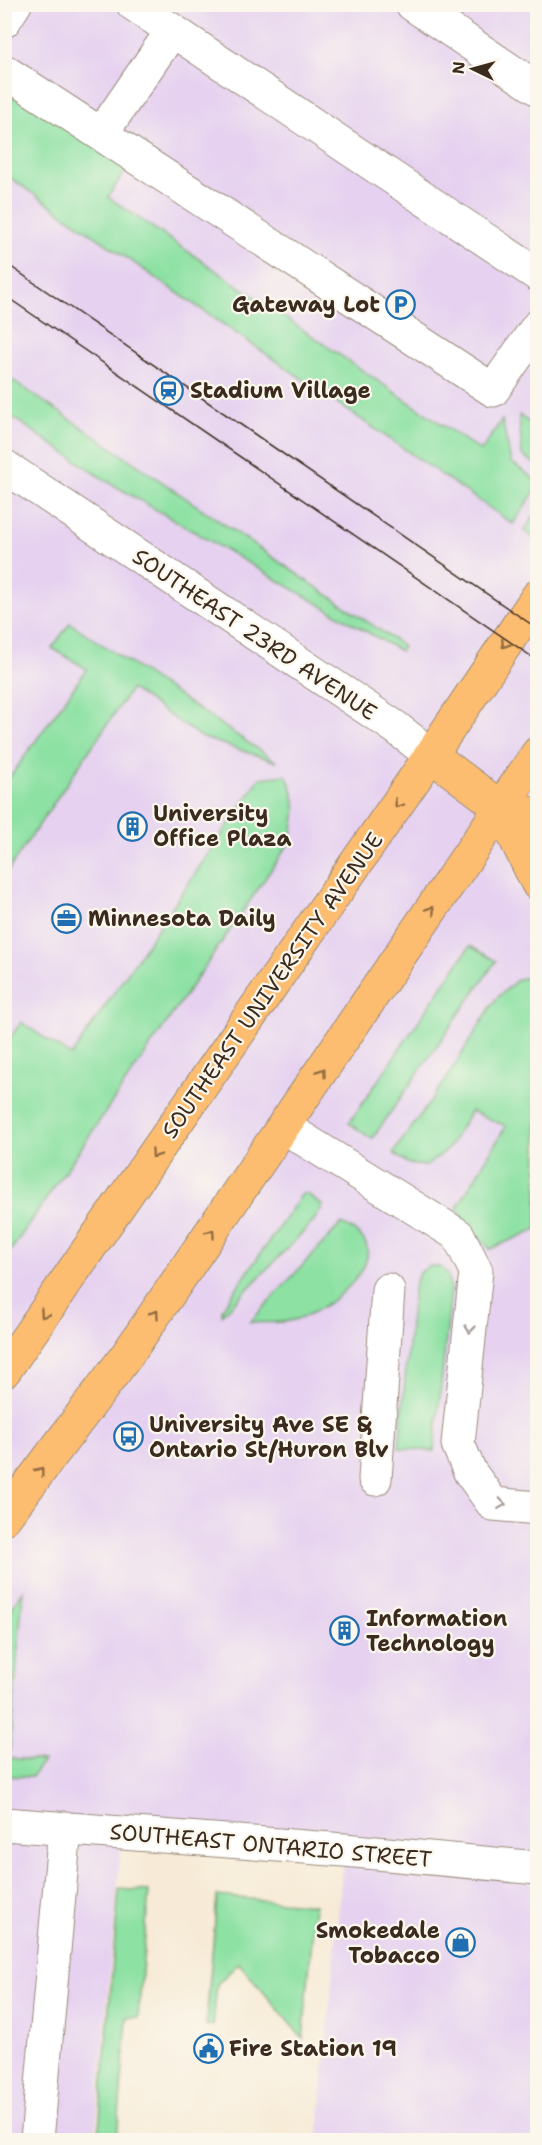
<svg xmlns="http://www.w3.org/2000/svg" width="542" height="2145" font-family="'Shantell Sans',sans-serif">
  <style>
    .built { fill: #e6d2f0 }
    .green { fill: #8ce1a3; stroke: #648660; stroke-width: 1.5 }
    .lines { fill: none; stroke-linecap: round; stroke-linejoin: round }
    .minor-casing { stroke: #998a7a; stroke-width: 35 }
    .major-casing { stroke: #998a7a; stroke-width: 35 }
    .minor { stroke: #fff; stroke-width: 33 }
    .major { stroke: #fcbd6f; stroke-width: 33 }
    .tram { stroke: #3b2a1e; stroke-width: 1.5 }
    .oneway { stroke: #926c42 }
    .oneway2 { stroke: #a79f9a }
    .labels { text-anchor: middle; stroke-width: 4.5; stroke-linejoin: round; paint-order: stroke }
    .poi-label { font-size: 22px; font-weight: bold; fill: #3b2a1e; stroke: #fbf7ec; text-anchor: start }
    .street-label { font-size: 22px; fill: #3b2a1e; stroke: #fbf7ec }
  </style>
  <rect width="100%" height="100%" fill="#fbf7ec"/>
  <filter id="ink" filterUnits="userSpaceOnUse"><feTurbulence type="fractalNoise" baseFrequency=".0167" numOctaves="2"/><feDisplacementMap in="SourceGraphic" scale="12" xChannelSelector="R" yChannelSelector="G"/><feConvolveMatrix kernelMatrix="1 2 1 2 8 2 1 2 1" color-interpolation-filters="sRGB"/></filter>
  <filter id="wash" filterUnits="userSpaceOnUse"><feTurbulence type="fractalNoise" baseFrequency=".008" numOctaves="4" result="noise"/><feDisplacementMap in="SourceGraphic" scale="24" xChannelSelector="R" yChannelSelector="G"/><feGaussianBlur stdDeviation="1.35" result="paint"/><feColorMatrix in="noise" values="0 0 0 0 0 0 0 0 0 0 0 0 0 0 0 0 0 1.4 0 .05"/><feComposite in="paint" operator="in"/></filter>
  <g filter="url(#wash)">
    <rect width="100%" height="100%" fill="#f7ebd7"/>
    <path class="built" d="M 5,5 L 537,5 L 537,2140 L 318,2140 L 344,1850 L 122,1833 L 95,2140 L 5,2140 Z"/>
    <path class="green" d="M 20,93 L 127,168 L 108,197 L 481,451 L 502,420 L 511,462 L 537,481 L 537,488 L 513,524 L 5,174 L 5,103 Z
      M 5,375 L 403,646 L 400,651 L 105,480 L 5,412 Z
      M 519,415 L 537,428 L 537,465 L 522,455 Z
      M 537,511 L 537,540 L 524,531 Z
      M 70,623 L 277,762 L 201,737 L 131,689 L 5,875 L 5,784 L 87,669 L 52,648 Z
      M 286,775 C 299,801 297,814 290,842 L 5,1259 L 5,1046 L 21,1022 L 71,1056 L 260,778 Z
      M 470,946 L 496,961 L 372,1139 L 349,1123 Z
      M 537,976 L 537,1229 L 490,1249 L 465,1222 L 457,1208 L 506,1126 L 471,1111 L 448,1149 L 426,1166 L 409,1164 L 393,1153 L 445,1081 L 495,1000 L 518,979 Z
      M 302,1194 L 307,1194 L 323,1206 L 313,1222 L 222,1315 L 222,1309 Z
      M 341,1224 C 403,1248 341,1301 305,1316 C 287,1324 269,1323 250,1322 Z
      M 429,1266 L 441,1267 L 448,1275 L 451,1291 L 434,1451 L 399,1448 L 413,1291 L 419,1273 Z
      M 23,1591 L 9,1758 L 43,1761 L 32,1777 L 4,1776 L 5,1617 Z
      M 119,1889 L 149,1891 L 138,2018 L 127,2017 L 117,2140 L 98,2140 Z
      M 217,1896 L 315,1905 L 303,2039 L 239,1963 L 217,1984 L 213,2026 L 206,2025 Z"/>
  </g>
  <g filter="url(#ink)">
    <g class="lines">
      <defs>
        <path id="minor" d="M 133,4 L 538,275
          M 412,4 L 538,89
          M 4,21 L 15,4
          M 4,71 L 493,390 L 538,326
          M 102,133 L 172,31
          M 4,466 L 395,727 L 431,755
          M 284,1127 L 458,1235 L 476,1271 L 458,1444 L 470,1472 L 493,1504 L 538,1508
          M 375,1479 L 388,1290
          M 4,1824 L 344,1850 L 538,1868
          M 37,2140 L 65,1828"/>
        <path id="major" d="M 431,755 L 500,807 L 538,815
          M 500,807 L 538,884
          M 4,1371 L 431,755 L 538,596
          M 4,1518 L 127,1355 L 538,753"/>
      </defs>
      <use href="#minor" class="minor-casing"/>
      <use href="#major" class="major-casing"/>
      <use href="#minor" class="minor"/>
      <use href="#major" class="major"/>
      <path class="tram" d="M 4,262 L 538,629
        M 4,295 L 538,661"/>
    </g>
    <defs><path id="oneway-chevron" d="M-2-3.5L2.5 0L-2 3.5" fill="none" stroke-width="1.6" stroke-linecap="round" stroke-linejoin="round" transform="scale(1.5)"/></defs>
    <g class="oneway">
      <use href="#oneway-chevron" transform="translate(505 644) rotate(123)"/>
      <use href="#oneway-chevron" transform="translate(398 804) rotate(125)"/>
      <use href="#oneway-chevron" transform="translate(431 910) rotate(-56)"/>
      <use href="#oneway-chevron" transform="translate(322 1072) rotate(-56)"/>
      <use href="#oneway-chevron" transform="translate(155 1154) rotate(125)"/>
      <use href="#oneway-chevron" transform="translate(211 1233) rotate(-55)"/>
      <use href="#oneway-chevron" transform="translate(44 1314) rotate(125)"/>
      <use href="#oneway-chevron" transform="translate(155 1314) rotate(-55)"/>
      <use href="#oneway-chevron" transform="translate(40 1471) rotate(-53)"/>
    </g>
    <g class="oneway2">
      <use href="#oneway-chevron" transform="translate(470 1329) rotate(96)"/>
      <use href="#oneway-chevron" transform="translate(502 1504) rotate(8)"/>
    </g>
  </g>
  <defs>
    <symbol id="parking-ring" viewBox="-11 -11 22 22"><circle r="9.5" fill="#fbf7ec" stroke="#1f6fb2" stroke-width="1.5"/><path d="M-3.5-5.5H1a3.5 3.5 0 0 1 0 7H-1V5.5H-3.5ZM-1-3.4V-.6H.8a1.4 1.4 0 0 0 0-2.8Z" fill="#1f6fb2"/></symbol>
    <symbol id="station-ring" viewBox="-11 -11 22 22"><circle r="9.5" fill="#fbf7ec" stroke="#1f6fb2" stroke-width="1.5"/><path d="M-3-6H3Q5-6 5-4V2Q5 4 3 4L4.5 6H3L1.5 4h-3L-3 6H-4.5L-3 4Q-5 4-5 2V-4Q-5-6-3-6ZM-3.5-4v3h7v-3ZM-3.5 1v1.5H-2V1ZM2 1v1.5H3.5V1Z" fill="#1f6fb2"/></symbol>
    <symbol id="building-ring" viewBox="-11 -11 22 22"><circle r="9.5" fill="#fbf7ec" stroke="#1f6fb2" stroke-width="1.5"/><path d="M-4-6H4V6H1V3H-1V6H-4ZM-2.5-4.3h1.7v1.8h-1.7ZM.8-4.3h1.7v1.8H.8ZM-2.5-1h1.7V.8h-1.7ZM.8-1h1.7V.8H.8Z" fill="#1f6fb2"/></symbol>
    <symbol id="office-ring" viewBox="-11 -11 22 22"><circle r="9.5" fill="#fbf7ec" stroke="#1f6fb2" stroke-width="1.5"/><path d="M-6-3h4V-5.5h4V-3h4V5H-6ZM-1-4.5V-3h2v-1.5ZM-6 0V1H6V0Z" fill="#1f6fb2"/></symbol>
    <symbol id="bus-ring" viewBox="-11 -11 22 22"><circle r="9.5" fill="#fbf7ec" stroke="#1f6fb2" stroke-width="1.5"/><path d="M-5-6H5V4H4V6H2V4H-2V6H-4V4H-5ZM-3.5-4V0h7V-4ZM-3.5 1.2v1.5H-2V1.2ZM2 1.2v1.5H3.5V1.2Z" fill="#1f6fb2"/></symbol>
    <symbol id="shop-ring" viewBox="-11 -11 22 22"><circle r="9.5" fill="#fbf7ec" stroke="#1f6fb2" stroke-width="1.5"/><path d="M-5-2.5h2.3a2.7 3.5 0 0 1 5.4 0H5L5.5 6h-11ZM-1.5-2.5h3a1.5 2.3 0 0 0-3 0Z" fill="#1f6fb2"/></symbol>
    <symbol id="civic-ring" viewBox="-11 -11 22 22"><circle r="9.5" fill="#fbf7ec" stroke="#1f6fb2" stroke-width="1.5"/><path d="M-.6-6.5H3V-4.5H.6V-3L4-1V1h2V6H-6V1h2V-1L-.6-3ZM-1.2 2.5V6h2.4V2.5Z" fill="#1f6fb2"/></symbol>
  </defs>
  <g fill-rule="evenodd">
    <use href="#parking-ring" x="384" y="288" width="33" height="33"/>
    <use href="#station-ring" x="152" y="374" width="33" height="33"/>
    <use href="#building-ring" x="116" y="810" width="33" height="33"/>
    <use href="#office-ring" x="50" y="902" width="33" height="33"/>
    <use href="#bus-ring" x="112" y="1420" width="33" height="33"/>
    <use href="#building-ring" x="328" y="1614" width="33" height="33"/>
    <use href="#shop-ring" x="444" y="1926" width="33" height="33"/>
    <use href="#civic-ring" x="192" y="2032" width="33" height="33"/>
  </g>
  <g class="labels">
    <g class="poi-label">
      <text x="380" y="312" text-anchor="end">Gateway Lot</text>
      <text x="190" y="398">Stadium Village</text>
      <text x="153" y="821">University<tspan x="153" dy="25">Office Plaza</tspan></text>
      <text x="88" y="926">Minnesota Daily</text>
      <text x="149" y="1432">University Ave SE &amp;<tspan x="149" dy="25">Ontario St/Huron Blv</tspan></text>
      <text x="366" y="1626">Information<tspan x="366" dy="25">Technology</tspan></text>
      <text x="440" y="1938" text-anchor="end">Smokedale<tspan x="440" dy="25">Tobacco</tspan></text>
      <text x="229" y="2056">Fire Station 19</text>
    </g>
    <g class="street-label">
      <text transform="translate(255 634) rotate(34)" y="8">SOUTHEAST 23RD AVENUE</text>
      <text transform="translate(272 985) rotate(-55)" y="8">SOUTHEAST UNIVERSITY AVENUE</text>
      <text transform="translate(271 1845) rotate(5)" y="8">SOUTHEAST ONTARIO STREET</text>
    </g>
  </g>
  <rect width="542" height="2145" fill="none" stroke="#fbf7ec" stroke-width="24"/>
  <g transform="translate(473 69) rotate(275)" stroke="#fbf7ec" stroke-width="4.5" paint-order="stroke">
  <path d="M0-4.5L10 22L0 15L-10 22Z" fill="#3b2a1e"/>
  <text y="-9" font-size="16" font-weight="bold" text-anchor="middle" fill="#3b2a1e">N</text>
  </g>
</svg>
